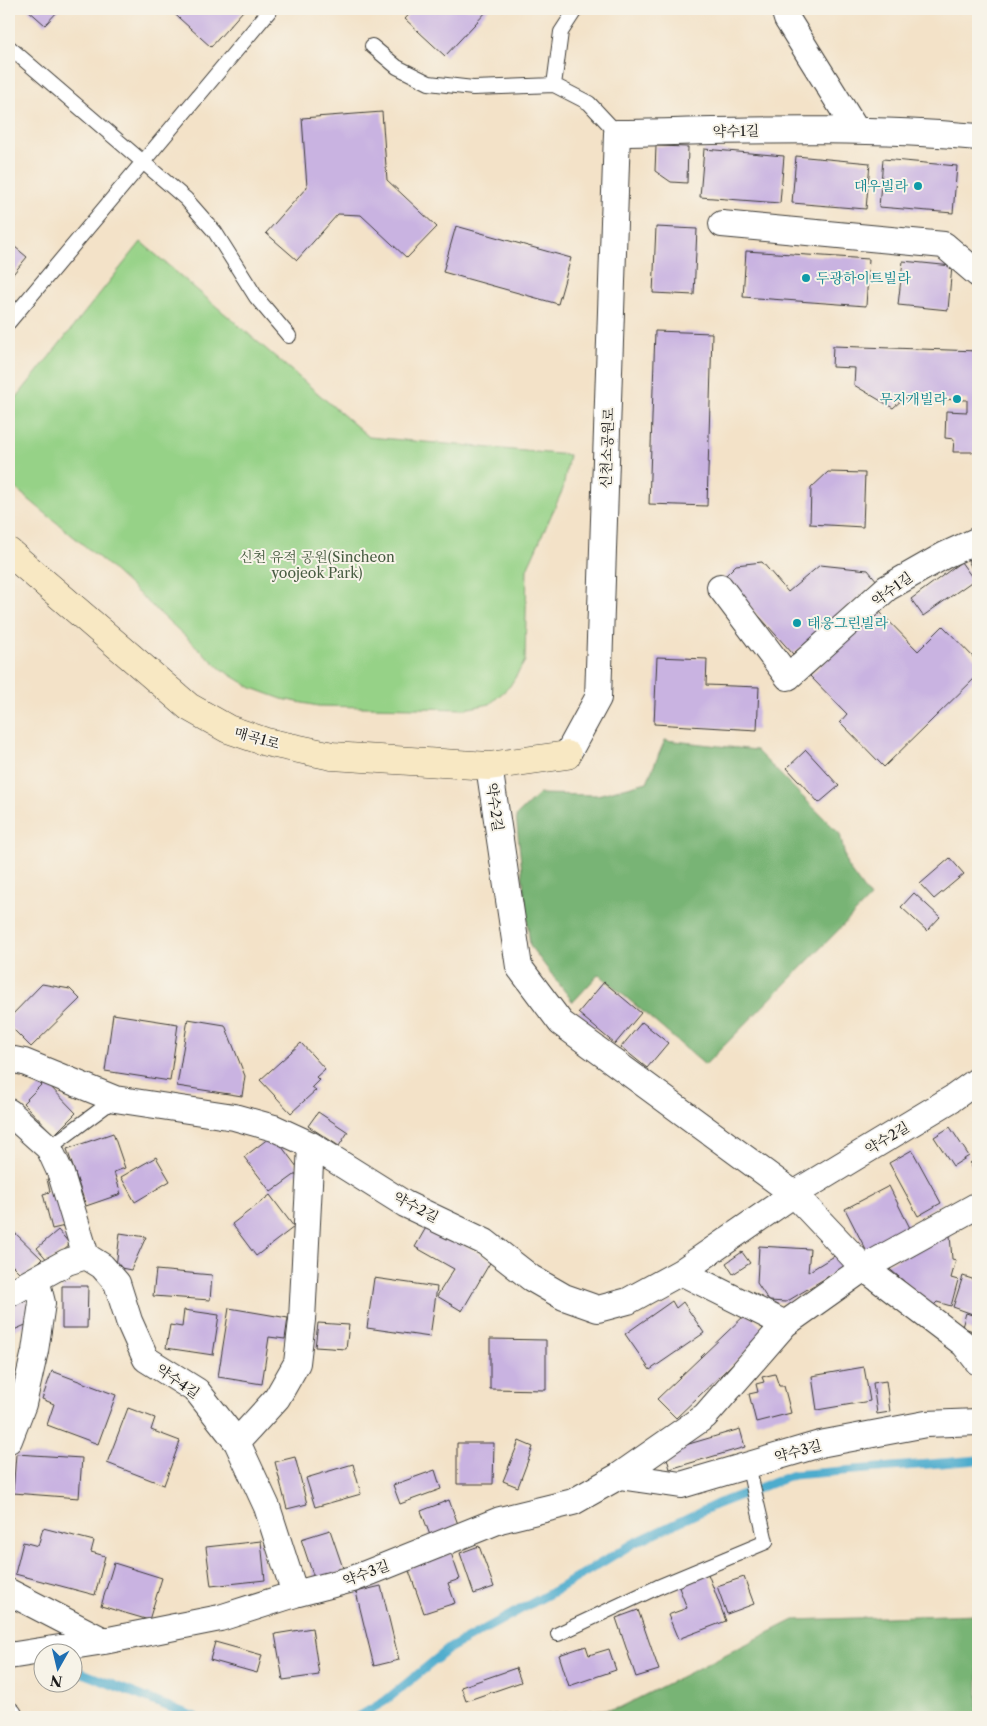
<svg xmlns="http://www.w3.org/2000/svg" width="987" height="1726" font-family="'Libre Caslon Text','Noto Serif KR',serif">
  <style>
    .green { fill: #96d287; stroke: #597752 }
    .forest { fill: #78b474; stroke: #4a6848 }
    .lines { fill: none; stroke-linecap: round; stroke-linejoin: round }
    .stream { stroke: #4eaccd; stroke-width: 9 }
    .building { fill: #c9b3e1 }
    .lane-casing { stroke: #3c3a36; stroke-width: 16 }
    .street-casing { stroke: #3c3a36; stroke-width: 28 }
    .secondary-casing { stroke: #3c3a36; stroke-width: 29 }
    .lane { stroke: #fff; stroke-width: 14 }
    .street { stroke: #fff; stroke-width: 26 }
    .secondary { stroke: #f8e8c3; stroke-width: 28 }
    .culture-dot { fill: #0f9aa8; stroke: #f7f3e8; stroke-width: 2 }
    .labels { text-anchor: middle; stroke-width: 4; stroke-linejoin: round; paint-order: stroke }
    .street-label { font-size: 14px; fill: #1c1c1c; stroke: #f7f3e8 }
    .culture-label { font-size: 14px; fill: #0d838f; stroke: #f7f3e8; text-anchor: end }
    .park-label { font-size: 14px; fill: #475c41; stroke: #f7f3e8 }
  </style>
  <rect width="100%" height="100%" fill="#f7f3e8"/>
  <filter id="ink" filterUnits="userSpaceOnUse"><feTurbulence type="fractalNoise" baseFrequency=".02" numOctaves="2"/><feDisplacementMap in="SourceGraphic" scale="10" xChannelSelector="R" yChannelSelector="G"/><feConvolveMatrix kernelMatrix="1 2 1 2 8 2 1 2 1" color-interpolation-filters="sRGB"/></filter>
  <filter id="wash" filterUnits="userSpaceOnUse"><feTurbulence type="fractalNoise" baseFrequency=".0096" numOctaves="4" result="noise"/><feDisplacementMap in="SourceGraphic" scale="20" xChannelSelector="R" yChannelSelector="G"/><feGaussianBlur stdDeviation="1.12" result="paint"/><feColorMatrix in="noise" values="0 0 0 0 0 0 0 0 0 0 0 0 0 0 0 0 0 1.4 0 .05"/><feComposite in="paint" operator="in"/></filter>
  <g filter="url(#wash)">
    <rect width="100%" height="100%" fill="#f3e2c8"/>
    <path class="green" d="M 141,242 L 369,437 L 569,455 L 563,489 L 527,569 L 525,661 L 510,686 L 490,704 L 464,709 L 318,706 L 282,699 L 252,688 L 221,669 L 104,562 L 9,483 L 9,407 Z"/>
    <path class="forest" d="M 665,740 L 756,750 L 840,834 L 847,866 L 870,898 L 705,1065 L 599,974 L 573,1002 L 530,946 L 516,816 L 539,794 L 597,795 L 647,782 Z
      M 978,1614 L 978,1717 L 523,1717 L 619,1708 L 794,1620 Z"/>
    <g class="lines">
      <path class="stream" d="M 72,1669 L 195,1717
        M 358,1717 L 385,1701 L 450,1648 L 558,1589 L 634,1543 L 717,1504 L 793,1475 L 978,1460"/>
    </g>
    <g id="blocks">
      <path class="building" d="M 27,9 L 60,9 L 45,25 Z
        M 169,9 L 240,9 L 243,11 L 211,47 Z
        M 414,9 L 489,9 L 445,56 L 405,19 Z
        M 382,112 L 387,180 L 437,227 L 407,258 L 361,215 L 338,214 L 297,260 L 266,233 L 307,187 L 302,118 Z
        M 656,146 L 688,147 L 687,183 L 671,182 L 655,171 Z
        M 704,149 L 784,156 L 780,203 L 700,197 Z
        M 796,156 L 870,163 L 866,209 L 792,203 Z
        M 883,159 L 957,166 L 953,213 L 879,207 Z
        M 456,226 L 571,258 L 558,304 L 443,272 Z
        M 656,227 L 697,229 L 694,295 L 653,293 Z
        M 9,242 L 27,257 L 9,279 Z
        M 746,251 L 869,259 L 866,306 L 743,297 Z
        M 903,261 L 952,266 L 948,310 L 898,305 Z
        M 655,331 L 712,333 L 707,506 L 649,504 Z
        M 833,346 L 978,351 L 978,452 L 953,452 L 954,439 L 945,438 L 946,411 L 967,412 L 967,400 L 904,398 L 893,408 L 854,385 L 855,368 L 832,367 Z
        M 828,472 L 865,473 L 863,527 L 810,524 L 811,488 Z
        M 978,556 L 978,582 L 968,560 Z
        M 762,562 L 788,592 L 820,565 L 868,570 L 877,581 L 793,654 L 724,577 L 736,565 Z
        M 961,562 L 974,580 L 923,616 L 911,599 Z
        M 878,610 L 918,651 L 943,626 L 978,662 L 978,675 L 884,767 L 840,722 L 847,714 L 810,676 Z
        M 657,657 L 707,659 L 706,685 L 759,687 L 757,730 L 654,724 Z
        M 806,750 L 839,786 L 819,803 L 787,768 Z
        M 950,858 L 964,874 L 934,899 L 920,884 Z
        M 914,893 L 940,917 L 927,931 L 901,907 Z
        M 604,982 L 641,1013 L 615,1044 L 578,1013 Z
        M 42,984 L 70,989 L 80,999 L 31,1047 L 9,1025 L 9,1018 Z
        M 113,1014 L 178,1024 L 170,1081 L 105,1071 Z
        M 188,1019 L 225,1025 L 245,1076 L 242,1096 L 177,1086 Z
        M 642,1022 L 668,1043 L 647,1068 L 621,1047 Z
        M 301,1043 L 325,1069 L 316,1077 L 319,1080 L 312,1087 L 316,1090 L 291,1113 L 260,1080 Z
        M 45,1081 L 76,1113 L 54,1135 L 23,1103 Z
        M 318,1112 L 348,1132 L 339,1146 L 308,1126 Z
        M 950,1127 L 969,1156 L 953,1166 L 934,1137 Z
        M 113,1133 L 125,1168 L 114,1172 L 121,1194 L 86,1206 L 67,1149 Z
        M 273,1135 L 300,1171 L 271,1192 L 244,1157 Z
        M 912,1150 L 941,1203 L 918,1216 L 889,1163 Z
        M 156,1157 L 170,1181 L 135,1202 L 121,1177 Z
        M 978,1158 L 978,1178 L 970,1163 Z
        M 54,1178 L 65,1226 L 52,1229 L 43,1194 L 50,1192 L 47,1179 Z
        M 889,1186 L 911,1230 L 867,1252 L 845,1209 Z
        M 270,1195 L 294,1227 L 256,1256 L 232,1224 Z
        M 428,1224 L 491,1261 L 462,1311 L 437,1296 L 454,1269 L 415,1247 Z
        M 58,1230 L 70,1244 L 49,1262 L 37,1248 Z
        M 13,1231 L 42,1259 L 24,1277 L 9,1262 L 9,1236 Z
        M 120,1233 L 146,1237 L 131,1270 L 116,1267 Z
        M 950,1235 L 952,1259 L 956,1260 L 951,1278 L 958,1280 L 951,1306 L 937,1302 L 933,1306 L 885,1265 Z
        M 759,1246 L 810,1249 L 808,1272 L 841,1252 L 849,1264 L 786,1302 L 769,1301 L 757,1283 Z
        M 742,1252 L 750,1263 L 733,1274 L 726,1263 Z
        M 156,1270 L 212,1275 L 210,1300 L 153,1296 Z
        M 963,1276 L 978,1281 L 978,1316 L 953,1307 Z
        M 374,1278 L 437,1287 L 430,1337 L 367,1328 Z
        M 62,1286 L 88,1286 L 87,1328 L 62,1328 Z
        M 26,1297 L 35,1321 L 9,1332 L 9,1304 Z
        M 672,1301 L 676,1308 L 683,1302 L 704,1333 L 650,1370 L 625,1334 Z
        M 229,1308 L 288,1318 L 285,1339 L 269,1337 L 262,1384 L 218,1377 Z
        M 184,1310 L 219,1315 L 213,1355 L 166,1348 L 170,1325 L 182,1327 Z
        M 747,1313 L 766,1332 L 676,1418 L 657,1399 Z
        M 966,1313 L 978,1317 L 978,1333 L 962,1327 Z
        M 318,1323 L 349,1325 L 346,1349 L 315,1347 Z
        M 490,1339 L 546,1340 L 546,1390 L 490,1389 Z
        M 864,1367 L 870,1401 L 817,1410 L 812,1376 Z
        M 52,1371 L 116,1395 L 98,1444 L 47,1425 L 54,1404 L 42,1399 Z
        M 775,1374 L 779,1386 L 784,1386 L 791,1413 L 756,1422 L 749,1394 L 758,1392 L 756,1384 L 764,1382 L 762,1377 Z
        M 21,1377 L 24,1388 L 9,1394 L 9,1381 Z
        M 886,1381 L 890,1412 L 877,1414 L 873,1383 Z
        M 128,1408 L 155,1418 L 151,1430 L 180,1441 L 164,1485 L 107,1463 Z
        M 740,1429 L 745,1447 L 670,1469 L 665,1451 Z
        M 519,1441 L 533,1447 L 518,1487 L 503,1481 Z
        M 457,1443 L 494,1443 L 493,1484 L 457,1484 Z
        M 16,1454 L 82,1458 L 79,1498 L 13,1493 Z
        M 295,1457 L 307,1504 L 287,1509 L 275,1462 Z
        M 353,1464 L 361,1494 L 315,1507 L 306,1478 Z
        M 435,1470 L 441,1489 L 400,1504 L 393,1485 Z
        M 449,1500 L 459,1527 L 431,1538 L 421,1511 Z
        M 43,1528 L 94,1541 L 91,1552 L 105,1556 L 95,1595 L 15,1574 L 23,1542 L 38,1546 Z
        M 330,1530 L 344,1571 L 315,1581 L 301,1539 Z
        M 261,1541 L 265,1580 L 211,1586 L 206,1547 Z
        M 479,1546 L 494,1587 L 474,1594 L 460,1553 Z
        M 451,1553 L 460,1579 L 448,1583 L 455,1603 L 424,1613 L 408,1568 Z
        M 114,1563 L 162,1578 L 149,1620 L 101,1606 Z
        M 708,1574 L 726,1621 L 678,1639 L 668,1615 L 687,1608 L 678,1585 Z
        M 744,1577 L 754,1604 L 727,1614 L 717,1586 Z
        M 381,1586 L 399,1660 L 374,1666 L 356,1592 Z
        M 638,1610 L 659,1670 L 636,1677 L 616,1618 Z
        M 312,1628 L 319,1675 L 283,1680 L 275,1634 Z
        M 215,1642 L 262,1655 L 257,1673 L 210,1660 Z
        M 586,1646 L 589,1655 L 609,1649 L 616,1670 L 569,1686 L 559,1655 Z
        M 516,1668 L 521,1682 L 466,1701 L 461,1687 Z"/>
    </g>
  </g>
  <g filter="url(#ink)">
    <use href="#blocks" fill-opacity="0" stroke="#3c3a36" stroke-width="1"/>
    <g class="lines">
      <defs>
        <path id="lane" d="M 372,46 L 397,67 L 429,83 L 473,88 L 554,85 L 589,103 L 617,133
          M 9,47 L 186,199 L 215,232 L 256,297 L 289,336
          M 554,85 L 561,32 L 576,9
          M 9,322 L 271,9
          M 49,1148 L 115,1099
          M 558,1634 L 658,1587 L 766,1542 L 748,1465"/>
        <path id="street" d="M 784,9 L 787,19 L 856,130
          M 722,224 L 944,245 L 978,274
          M 720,587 L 788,677 L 887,588 L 945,555 L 978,540
          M 567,755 L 598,698 L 617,133 C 737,131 858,126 978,137
          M 489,766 L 519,967 L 561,1023 L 794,1194 L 864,1268 L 964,1344 L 978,1362
          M 9,1059 L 24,1062 L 115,1099 L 234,1117 L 274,1128 L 311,1145 L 405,1204 L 485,1242 L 531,1278 L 564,1297 L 598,1309 L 628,1301 L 681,1272 L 794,1194 L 953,1098 L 978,1080
          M 9,1112 L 49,1148 L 61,1174 L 86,1256
          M 681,1272 L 785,1324
          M 9,1294 L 67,1262 L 86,1256 L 102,1266 L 117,1283 L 129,1321 L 146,1359 L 197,1391 L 237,1442 L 267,1507 L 295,1594
          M 9,1440 L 23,1404 L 35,1351 L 42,1303 L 36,1279
          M 237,1442 L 277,1398 L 297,1363 L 302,1320 L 311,1145
          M 619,1476 L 705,1416 L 785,1324 L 864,1268 L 978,1205
          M 9,1592 L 104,1641
          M 9,1656 L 104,1641 L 220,1618 L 295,1594 L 353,1579 L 500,1520 L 573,1502 L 619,1476 L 681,1485 L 820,1444 L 926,1424 L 978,1422
          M 9,1715 L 10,1717"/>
        <path id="secondary" d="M 9,552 L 189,707 L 228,729 L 266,742 L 332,756 L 489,766 L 567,755"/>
      </defs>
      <use href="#lane" class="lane-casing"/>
      <use href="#street" class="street-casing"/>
      <use href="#secondary" class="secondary-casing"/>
      <use href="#lane" class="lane"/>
      <use href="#street" class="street"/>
      <use href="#secondary" class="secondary"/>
    </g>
  </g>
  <g class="culture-dot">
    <circle cx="918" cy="186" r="5"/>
    <circle cx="806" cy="278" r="5"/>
    <circle cx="957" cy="399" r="5"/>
    <circle cx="797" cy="623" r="5"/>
  </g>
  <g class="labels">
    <g class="street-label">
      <text transform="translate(736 131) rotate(-1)" y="5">약수1길</text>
      <text transform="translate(607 448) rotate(-88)" y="5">신천소공원로</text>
      <text transform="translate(892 589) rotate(-36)" y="5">약수1길</text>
      <text transform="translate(257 738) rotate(16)" y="5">매곡1로</text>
      <text transform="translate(495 807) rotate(82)" y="5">약수2길</text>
      <text transform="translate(887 1138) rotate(-31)" y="5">약수2길</text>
      <text transform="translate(416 1207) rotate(28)" y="5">약수2길</text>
      <text transform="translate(178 1381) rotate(35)" y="5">약수4길</text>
      <text transform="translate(798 1451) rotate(-15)" y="5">약수3길</text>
      <text transform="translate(366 1573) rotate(-20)" y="5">약수3길</text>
    </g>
    <g class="culture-label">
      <text x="908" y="191">대우빌라</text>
      <text x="816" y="283" text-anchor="start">두광하이트빌라</text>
      <text x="947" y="404">무지개빌라</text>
      <text x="807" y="628" text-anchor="start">태웅그린빌라</text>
    </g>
    <g class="park-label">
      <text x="317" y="562">신천 유적 공원(Sincheon<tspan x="317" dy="16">yoojeok Park)</tspan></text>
    </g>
  </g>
  <rect width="987" height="1726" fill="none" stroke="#f7f3e8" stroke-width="30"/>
  <g transform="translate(58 1668) rotate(188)"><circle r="24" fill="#f7f3e8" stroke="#9f9d96"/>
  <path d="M0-4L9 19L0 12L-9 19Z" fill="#1f6fb2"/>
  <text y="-8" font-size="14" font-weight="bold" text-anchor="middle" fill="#1c1c1c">N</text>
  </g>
</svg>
